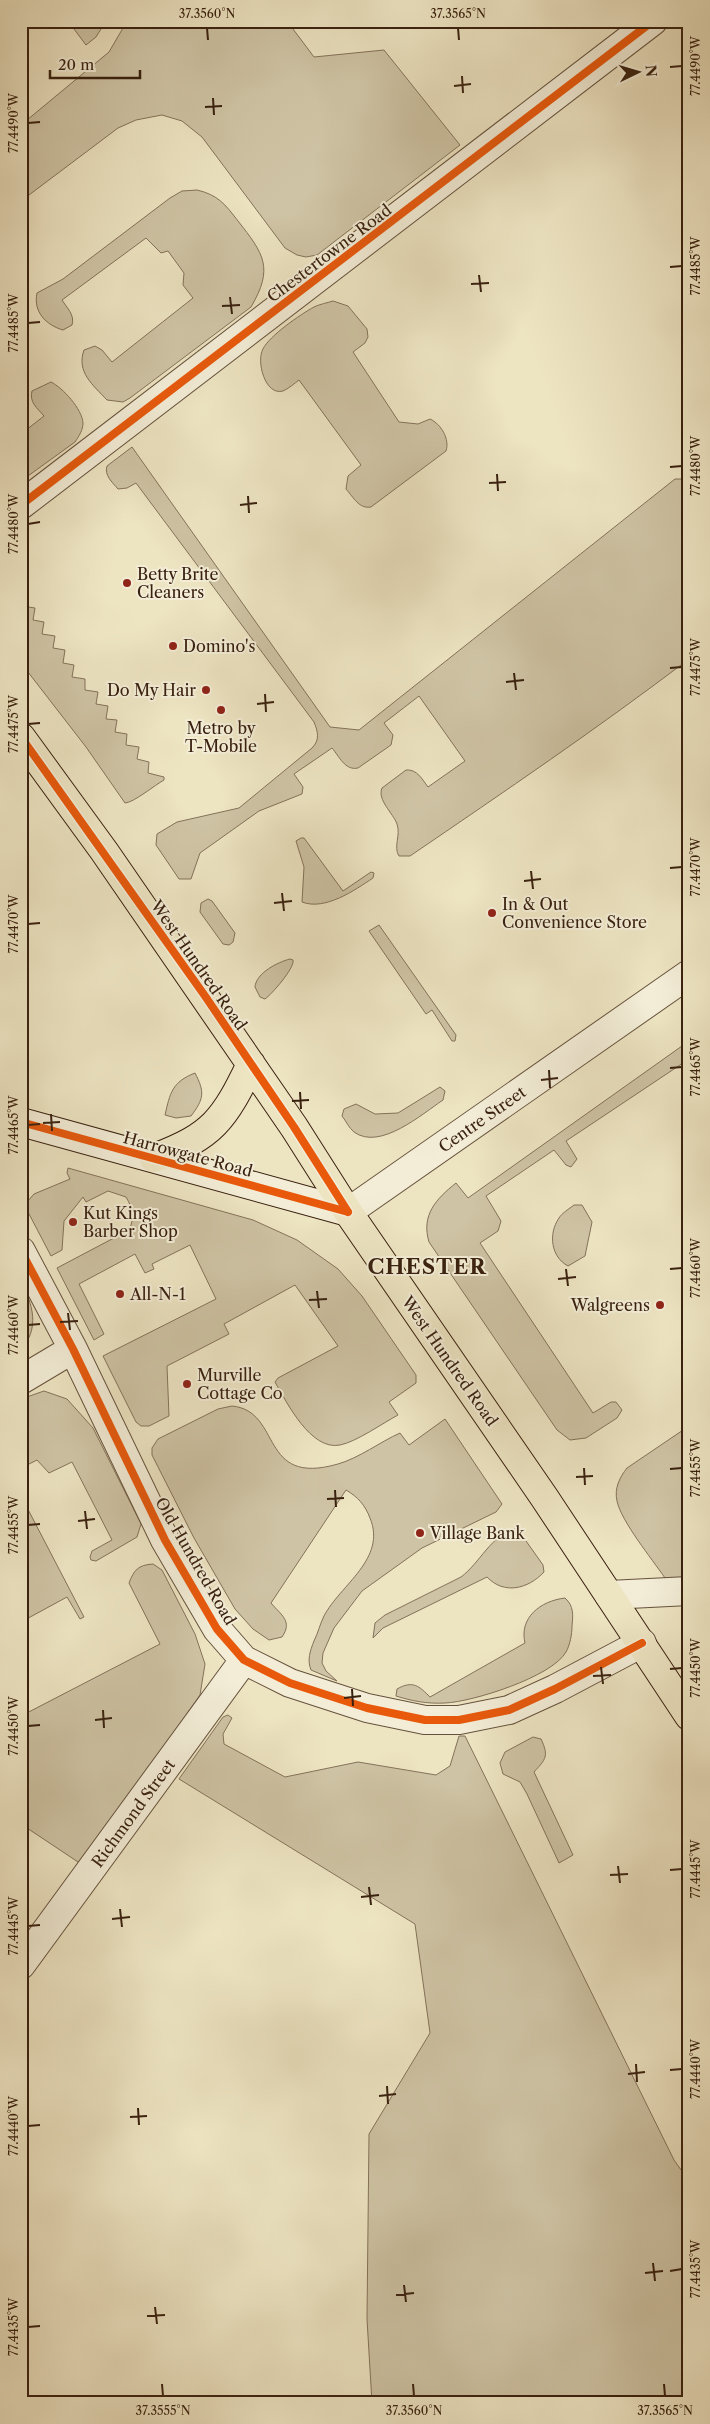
<svg xmlns="http://www.w3.org/2000/svg" width="710" height="2424" font-family="'Libre Caslon Text',serif">
  <style>
    .green { fill: #cec3a4; stroke: #84725a }
    .lines { fill: none; stroke-linecap: round; stroke-linejoin: round }
    .street-casing { stroke: #66523c; stroke-width: 30 }
    .secondary-casing { stroke: #39210f; stroke-width: 30 }
    .primary-casing { stroke: #39210f; stroke-width: 30 }
    .street { stroke: #f3edd7; stroke-width: 28 }
    .secondary { stroke: #f3edd7; stroke-width: 28 }
    .primary { stroke: #ede4c2; stroke-width: 28 }
    .cycleway-casing { stroke: #f3edd7; stroke-width: 11 }
    .cycleway { stroke: #e8590c; stroke-width: 8 }
    .ticks { fill: none; stroke: #39210f; stroke-width: 2 }
    .poi-dot { fill: #8f2418; stroke: #f3edd7; stroke-width: 2 }
    .labels { text-anchor: middle; stroke-width: 4; stroke-linejoin: round; paint-order: stroke }
    .street-label { font-size: 16px; fill: #39210f; stroke: #f3edd7 }
    .poi-label { font-size: 16px; fill: #39210f; stroke: #f3edd7; text-anchor: start }
    .district-label { font-size: 21px; font-weight: bold; letter-spacing: 1px; fill: #39210f; stroke: #f3edd7 }
    .neatline { fill: none; stroke: #39210f; stroke-width: 2 }
    .ticks-label { font-size: 12px; text-anchor: middle; fill: #39210f }
  </style>
  <rect width="100%" height="100%" fill="#ede4c2"/>
  <filter id="stains"><feTurbulence type="fractalNoise" baseFrequency=".004" numOctaves="4"/><feColorMatrix values="0 0 0 0 .2 0 0 0 0 .09 0 0 0 0 .02 0 0 0 .5 -.17"/></filter>
  <radialGradient id="worn" r=".72"><stop offset=".6" stop-color="#630" stop-opacity="0"/><stop offset="1" stop-color="#630" stop-opacity=".3"/></radialGradient>
  <path class="green" d="M 68,21 L 106,21 L 96,37 L 86,45 Z
    M 127,21 L 287,21 L 314,57 L 384,50 L 460,145 L 317,255 L 306,257 L 297,255 L 285,248 L 202,137 L 182,121 L 162,115 L 136,120 L 118,128 L 21,201 L 21,125 L 109,52 Z
    M 197,190 C 218,195 225,204 238,221 C 264,254 274,268 251,307 L 130,398 L 123,402 L 107,400 C 93,385 76,372 84,350 L 95,346 L 102,350 L 112,362 L 193,298 L 183,285 L 184,273 L 168,251 L 161,253 L 146,238 L 62,300 C 67,308 75,315 72,325 L 63,330 C 46,325 33,312 37,293 L 63,279 L 170,198 L 182,191 Z
    M 333,301 L 348,306 L 367,329 L 368,337 L 365,343 L 353,352 L 399,422 L 418,424 L 430,419 C 441,424 450,439 446,451 L 371,507 C 359,509 354,498 346,489 L 348,476 L 361,465 L 299,380 C 295,383 288,389 283,391 C 265,396 256,361 263,349 C 269,336 301,314 314,307 C 320,304 327,303 333,301 Z
    M 51,382 C 63,388 82,409 83,423 C 83,430 79,436 75,442 L 21,481 L 21,434 L 44,416 C 37,408 29,402 32,391 Z
    M 132,447 L 330,727 L 359,730 L 675,479 L 689,479 L 689,659 C 598,728 504,792 410,856 L 399,856 C 393,847 401,835 397,824 C 393,813 377,800 382,788 L 406,770 C 417,769 422,779 428,787 L 465,761 L 419,696 L 384,723 L 393,735 L 391,745 L 358,768 C 345,771 339,756 332,748 L 294,774 L 303,787 L 302,794 L 259,811 L 200,853 L 191,879 L 179,879 L 156,845 L 157,834 L 177,822 L 239,808 L 312,748 C 320,740 318,732 314,722 L 136,483 L 127,488 L 118,489 C 112,482 104,475 107,466 Z
    M 21,594 L 24,594 L 22,606 L 35,608 L 33,620 L 44,622 L 42,634 L 55,636 L 53,648 L 65,650 L 63,663 L 74,665 L 72,677 L 85,679 L 85,690 L 98,692 L 96,704 L 108,706 L 106,719 L 117,720 L 115,732 L 127,734 L 126,745 L 139,747 L 137,759 L 149,762 L 148,773 L 164,777 L 164,780 C 155,785 133,803 125,803 L 86,747 L 21,663 Z
    M 301,838 L 304,838 L 343,891 L 371,872 L 374,873 L 373,878 C 355,890 325,911 302,902 L 304,867 L 296,841 Z
    M 208,899 L 212,901 L 235,933 L 233,942 L 229,945 L 223,944 L 200,912 L 201,903 Z
    M 379,925 L 456,1035 L 455,1041 L 452,1041 L 432,1010 L 426,1014 L 369,931 Z
    M 290,959 L 293,960 C 295,968 271,995 265,999 L 260,997 L 255,987 C 256,973 278,962 290,959 Z
    M 689,1041 L 689,1059 L 566,1141 L 577,1159 L 571,1167 L 566,1165 L 554,1150 L 486,1196 L 501,1221 L 498,1231 L 480,1243 L 593,1413 L 611,1402 L 616,1402 L 622,1410 L 617,1418 L 586,1438 L 570,1440 L 557,1430 L 429,1242 C 421,1215 436,1199 456,1183 L 468,1198 Z
    M 195,1073 C 205,1092 204,1099 191,1116 L 176,1118 L 165,1115 C 170,1093 172,1082 195,1073 Z
    M 440,1087 L 445,1091 L 443,1100 C 422,1114 380,1151 354,1132 C 349,1128 346,1121 342,1116 L 344,1109 L 356,1104 L 375,1114 L 398,1113 Z
    M 68,1168 L 253,1220 L 297,1240 L 338,1269 L 362,1296 L 416,1375 L 416,1383 L 389,1402 L 398,1415 C 383,1423 356,1442 340,1445 C 311,1451 287,1403 275,1382 L 278,1378 L 338,1346 L 295,1285 L 224,1324 L 229,1334 L 167,1366 L 169,1416 L 149,1426 L 141,1426 L 136,1422 L 103,1356 L 216,1299 L 190,1245 L 152,1264 L 154,1269 L 145,1273 L 135,1254 L 79,1284 L 104,1334 L 94,1340 L 57,1268 L 129,1230 C 135,1217 133,1209 126,1197 L 108,1191 L 86,1202 L 83,1197 L 64,1221 L 62,1250 L 51,1256 L 28,1212 L 27,1202 L 34,1194 L 70,1179 L 67,1173 Z
    M 574,1205 L 582,1205 L 592,1222 L 585,1256 L 568,1266 C 551,1257 548,1234 559,1218 C 562,1213 569,1209 574,1205 Z
    M 21,1282 C 33,1304 40,1329 21,1349 Z
    M 44,1391 L 67,1399 L 93,1428 L 141,1524 L 137,1537 L 96,1561 L 91,1560 L 90,1557 L 92,1551 L 112,1540 L 72,1462 L 49,1473 L 37,1460 L 21,1468 L 21,1399 Z
    M 232,1406 C 283,1411 258,1487 338,1464 C 359,1458 380,1442 400,1433 L 409,1445 L 445,1419 L 502,1504 L 496,1512 L 422,1548 L 362,1591 L 334,1628 L 323,1653 L 322,1663 L 326,1671 L 337,1681 L 311,1670 C 307,1660 310,1651 314,1641 C 318,1633 320,1624 324,1616 C 340,1585 387,1559 370,1518 C 365,1505 358,1497 346,1490 L 271,1603 C 281,1615 293,1621 282,1637 L 269,1640 L 253,1629 L 235,1609 L 194,1538 L 152,1455 L 152,1448 L 158,1439 L 218,1409 Z
    M 689,1426 L 689,1450 L 685,1453 L 689,1458 L 689,1583 L 674,1582 L 665,1578 C 652,1559 621,1521 617,1501 C 614,1488 620,1477 627,1468 Z
    M 21,1496 L 84,1617 L 80,1619 L 67,1597 L 21,1622 Z
    M 515,1529 L 519,1531 L 543,1565 L 544,1572 C 528,1589 504,1595 487,1577 L 383,1628 L 373,1638 L 375,1623 L 385,1615 L 461,1577 C 480,1563 491,1535 515,1529 Z
    M 153,1564 L 162,1570 L 195,1634 L 205,1664 L 200,1695 L 81,1864 L 21,1824 L 21,1716 L 160,1644 L 129,1583 C 134,1570 138,1565 153,1564 Z
    M 565,1598 C 574,1606 573,1615 572,1626 C 572,1634 570,1645 566,1652 C 552,1677 472,1702 445,1703 C 427,1704 412,1701 396,1696 L 397,1689 C 413,1680 419,1686 430,1697 L 525,1643 C 519,1618 540,1601 565,1598 Z
    M 228,1715 L 232,1718 L 223,1734 L 224,1744 L 285,1777 L 358,1762 L 436,1775 L 450,1766 L 459,1736 L 465,1736 L 674,2160 L 689,2181 L 689,2403 L 372,2403 L 367,2319 L 369,2134 L 430,2033 L 415,1924 L 179,1779 L 223,1717 Z
    M 533,1737 L 541,1739 C 549,1756 546,1759 534,1772 L 573,1855 L 559,1863 L 527,1794 L 520,1782 L 503,1774 L 500,1763 L 505,1752 Z"/>
  <g class="lines">
    <defs>
      <path id="street" d="M 21,505 L 653,21
        M 348,1212 L 689,974
        M 21,1251 L 73,1349 L 165,1540 L 217,1629 L 244,1660 L 290,1683 L 367,1708 L 425,1720 L 459,1720 L 509,1710 L 555,1689 L 642,1643
        M 21,1380 L 73,1349
        M 609,1595 L 689,1591
        M 21,1965 L 244,1660"/>
      <path id="secondary" d="M 21,1122 L 348,1212"/>
      <path id="primary" d="M 21,737 L 104,851 L 294,1127 L 348,1212 L 544,1497 L 689,1716
        M 154,1158 C 213,1136 224,1120 251,1064"/>
    </defs>
    <use href="#street" class="street-casing"/>
    <use href="#secondary" class="secondary-casing"/>
    <use href="#primary" class="primary-casing"/>
    <use href="#street" class="street"/>
    <use href="#secondary" class="secondary"/>
    <use href="#primary" class="primary"/>
    <defs>
      <path id="cycleway" d="M 21,505 L 653,21
        M 21,737 L 205,996 L 294,1127 L 348,1212
        M 21,1122 L 348,1212
        M 21,1251 L 73,1349 L 165,1540 L 217,1629 L 244,1660 L 290,1683 L 367,1708 L 425,1720 L 459,1720 L 509,1710 L 555,1689 L 642,1643"/>
    </defs>
    <use href="#cycleway" class="cycleway-casing"/>
    <use href="#cycleway" class="cycleway"/>
  </g>
  <path class="ticks" d="M 207,28 L 208,40M 458,28 L 459,40M 670,67 L 682,66M 462,76 L 463,93M 454,86 L 471,84M 213,98 L 214,115M 205,107 L 222,106M 28,123 L 40,122M 670,267 L 682,266M 479,275 L 481,292M 471,284 L 489,283M 230,297 L 232,314M 222,306 L 240,305M 28,323 L 40,322M 670,467 L 682,466M 497,474 L 498,491M 489,483 L 506,482M 248,496 L 249,513M 240,505 L 257,503M 28,524 L 40,522M 670,668 L 682,667M 514,673 L 516,690M 506,682 L 524,680M 265,694 L 266,712M 257,704 L 274,702M 28,724 L 40,723M 670,868 L 682,867M 531,871 L 533,889M 524,881 L 541,879M 282,893 L 284,911M 274,903 L 292,901M 28,924 L 40,923M 670,1068 L 682,1067M 549,1070 L 550,1088M 541,1080 L 558,1078M 300,1092 L 301,1109M 292,1101 L 309,1100M 51,1114 L 52,1131M 43,1123 L 60,1122M 28,1125 L 40,1124M 566,1269 L 568,1286M 670,1269 L 682,1268M 558,1279 L 576,1277M 317,1291 L 319,1308M 309,1300 L 327,1299M 68,1313 L 70,1330M 60,1322 L 78,1321M 28,1325 L 40,1324M 584,1468 L 585,1485M 670,1469 L 682,1468M 576,1477 L 593,1476M 335,1490 L 336,1507M 327,1499 L 344,1498M 85,1511 L 87,1529M 78,1521 L 95,1519M 28,1525 L 40,1524M 601,1667 L 603,1684M 670,1669 L 682,1668M 593,1676 L 611,1675M 352,1689 L 353,1706M 344,1698 L 361,1696M 103,1710 L 104,1728M 95,1720 L 112,1718M 28,1726 L 40,1725M 618,1866 L 620,1883M 670,1870 L 682,1869M 610,1875 L 628,1874M 369,1887 L 371,1905M 361,1897 L 379,1895M 120,1909 L 122,1927M 112,1919 L 130,1917M 28,1926 L 40,1925M 636,2064 L 637,2082M 670,2070 L 682,2069M 628,2074 L 645,2072M 387,2086 L 388,2104M 379,2096 L 396,2094M 138,2108 L 139,2125M 130,2117 L 147,2116M 28,2126 L 40,2125M 653,2263 L 655,2281M 670,2271 L 682,2269M 645,2273 L 663,2271M 404,2285 L 406,2302M 396,2295 L 414,2293M 155,2307 L 157,2324M 147,2316 L 165,2315M 28,2327 L 40,2326M 162,2384 L 163,2396M 413,2384 L 414,2396M 664,2384 L 665,2396"/>
  <g class="poi-dot">
    <circle cx="127" cy="583" r="5"/>
    <circle cx="173" cy="646" r="5"/>
    <circle cx="206" cy="690" r="5"/>
    <circle cx="221" cy="710" r="5"/>
    <circle cx="492" cy="913" r="5"/>
    <circle cx="73" cy="1222" r="5"/>
    <circle cx="120" cy="1294" r="5"/>
    <circle cx="660" cy="1305" r="5"/>
    <circle cx="187" cy="1384" r="5"/>
    <circle cx="420" cy="1533" r="5"/>
  </g>
  <g class="labels">
    <g class="street-label">
      <text transform="translate(329 253) rotate(-37)" y="6">Chestertowne Road</text>
      <text transform="translate(199 965) rotate(55)" y="6">West Hundred Road</text>
      <text transform="translate(482 1119) rotate(-35)" y="6">Centre Street</text>
      <text transform="translate(188 1154) rotate(15)" y="6">Harrowgate Road</text>
      <text transform="translate(450 1361) rotate(55)" y="6">West Hundred Road</text>
      <text transform="translate(196 1561) rotate(60)" y="6">Old Hundred Road</text>
      <text transform="translate(133 1813) rotate(-54)" y="6">Richmond Street</text>
    </g>
    <g class="poi-label">
      <text x="137" y="580">Betty Brite<tspan x="137" dy="18">Cleaners</tspan></text>
      <text x="183" y="652">Domino's</text>
      <text x="196" y="696" text-anchor="end">Do My Hair</text>
      <text x="221" y="734" text-anchor="middle">Metro by<tspan x="221" dy="18">T-Mobile</tspan></text>
      <text x="502" y="910">In &amp; Out<tspan x="502" dy="18">Convenience Store</tspan></text>
      <text x="83" y="1219">Kut Kings<tspan x="83" dy="18">Barber Shop</tspan></text>
      <text x="130" y="1300">All-N-1</text>
      <text x="650" y="1311" text-anchor="end">Walgreens</text>
      <text x="197" y="1381">Murville<tspan x="197" dy="18">Cottage Co</tspan></text>
      <text x="430" y="1539">Village Bank</text>
    </g>
    <g class="district-label">
      <text x="427" y="1274">CHESTER</text>
    </g>
  </g>
  <rect width="710" height="2424" fill="none" stroke="#ede4c2" stroke-width="55"/>
  <g transform="translate(638 72) rotate(85)" stroke="#f3edd7" stroke-width="4" paint-order="stroke">
  <path d="M0-4L9 19L0 12L-9 19Z" fill="#39210f"/>
  <text y="-8" font-size="14" font-weight="bold" text-anchor="middle" fill="#39210f">N</text>
  </g>
  <path d="M50 70v8h90v-8" fill="none" stroke="#39210f" stroke-width="2.5"/>
  <text x="58" y="70" font-size="15" fill="#39210f" stroke="#f3edd7" stroke-width="4" paint-order="stroke">20 m</text>
  <rect x="28" y="28" width="654" height="2368" class="neatline"/>
  <g class="ticks-label">
    <text x="207" y="18">37.3560°N</text>
    <text x="458" y="18">37.3565°N</text>
    <text transform="translate(696 66) rotate(-90)" y="4">77.4490°W</text>
    <text transform="translate(14 123) rotate(-90)" y="4">77.4490°W</text>
    <text transform="translate(696 266) rotate(-90)" y="4">77.4485°W</text>
    <text transform="translate(14 323) rotate(-90)" y="4">77.4485°W</text>
    <text transform="translate(696 466) rotate(-90)" y="4">77.4480°W</text>
    <text transform="translate(14 524) rotate(-90)" y="4">77.4480°W</text>
    <text transform="translate(696 667) rotate(-90)" y="4">77.4475°W</text>
    <text transform="translate(14 724) rotate(-90)" y="4">77.4475°W</text>
    <text transform="translate(696 867) rotate(-90)" y="4">77.4470°W</text>
    <text transform="translate(14 924) rotate(-90)" y="4">77.4470°W</text>
    <text transform="translate(696 1067) rotate(-90)" y="4">77.4465°W</text>
    <text transform="translate(14 1125) rotate(-90)" y="4">77.4465°W</text>
    <text transform="translate(696 1268) rotate(-90)" y="4">77.4460°W</text>
    <text transform="translate(14 1325) rotate(-90)" y="4">77.4460°W</text>
    <text transform="translate(696 1468) rotate(-90)" y="4">77.4455°W</text>
    <text transform="translate(14 1525) rotate(-90)" y="4">77.4455°W</text>
    <text transform="translate(696 1668) rotate(-90)" y="4">77.4450°W</text>
    <text transform="translate(14 1726) rotate(-90)" y="4">77.4450°W</text>
    <text transform="translate(696 1869) rotate(-90)" y="4">77.4445°W</text>
    <text transform="translate(14 1926) rotate(-90)" y="4">77.4445°W</text>
    <text transform="translate(696 2069) rotate(-90)" y="4">77.4440°W</text>
    <text transform="translate(14 2126) rotate(-90)" y="4">77.4440°W</text>
    <text transform="translate(696 2269) rotate(-90)" y="4">77.4435°W</text>
    <text transform="translate(14 2327) rotate(-90)" y="4">77.4435°W</text>
    <text x="163" y="2415">37.3555°N</text>
    <text x="414" y="2415">37.3560°N</text>
    <text x="665" y="2415">37.3565°N</text>
  </g>
  <rect width="100%" height="100%" filter="url(#stains)"/>
  <rect width="100%" height="100%" fill="url(#worn)"/>
</svg>
